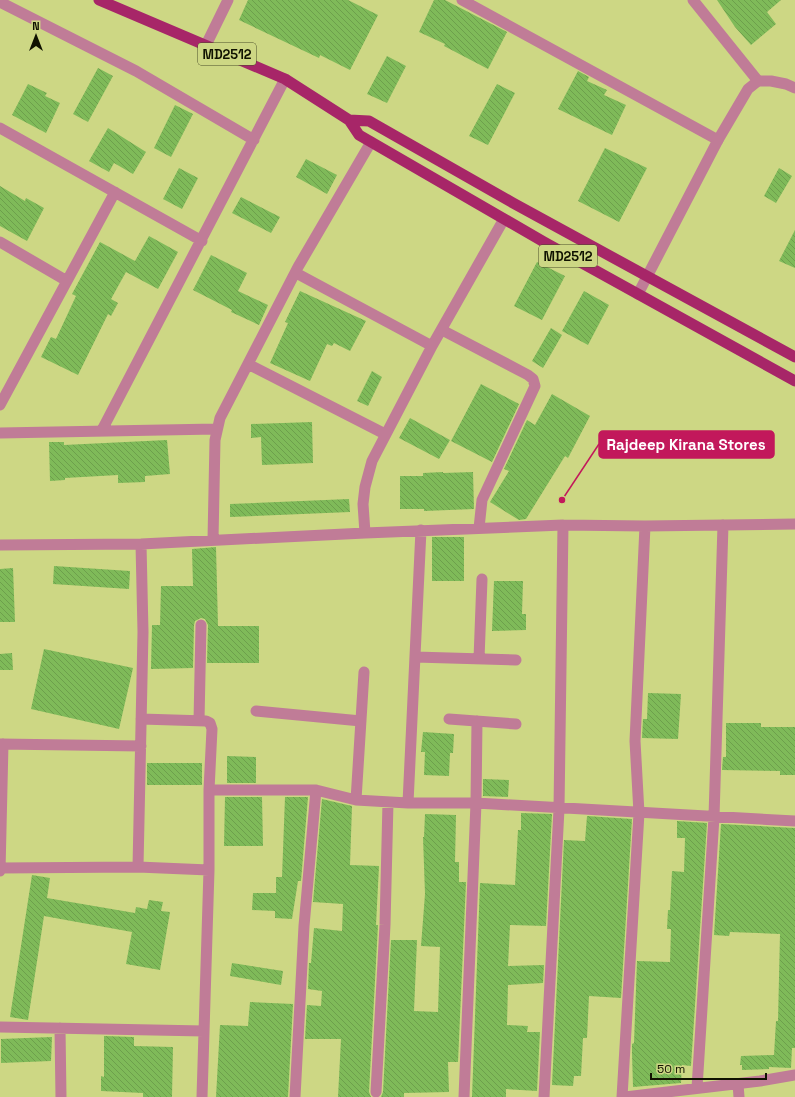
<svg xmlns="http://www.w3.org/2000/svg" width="795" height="1097" font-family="'Space Grotesk',sans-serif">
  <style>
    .building { fill: url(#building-back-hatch) }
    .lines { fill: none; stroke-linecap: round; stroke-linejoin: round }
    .minor { stroke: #c07c97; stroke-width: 11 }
    .tertiary { stroke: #c07c97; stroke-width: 11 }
    .primary { stroke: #a72668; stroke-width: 11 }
    .labels { text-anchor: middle; stroke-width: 4; stroke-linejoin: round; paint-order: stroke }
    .shield { fill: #cdd784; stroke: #494d28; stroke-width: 1 }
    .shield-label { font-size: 13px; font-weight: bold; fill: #101200 }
    .leader { fill: none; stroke: #c2185b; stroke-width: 1.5 }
    .callout-dot { fill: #c2185b; stroke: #cdd784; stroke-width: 1.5 }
    .callout { fill: #c2185b; stroke: #c2185b; stroke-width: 1.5 }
    .callout-label { font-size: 15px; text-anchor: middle; font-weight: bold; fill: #fff }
  </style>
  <defs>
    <pattern id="building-back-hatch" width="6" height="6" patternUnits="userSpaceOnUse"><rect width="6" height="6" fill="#7fba59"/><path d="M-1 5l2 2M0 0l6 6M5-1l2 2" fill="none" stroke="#6d9f4c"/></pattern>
  </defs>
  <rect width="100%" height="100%" fill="#cdd784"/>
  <path class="building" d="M 248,0 L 348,0 L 378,15 L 350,70 L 320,55 L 319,58 L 239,20 Z
    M 434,0 L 445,0 L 507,32 L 488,69 L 444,46 L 445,44 L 419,32 Z
    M 717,0 L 781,0 L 767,12 L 776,24 L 751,45 L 735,27 Z
    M 387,56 L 406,66 L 387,103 L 367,94 Z
    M 98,68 L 113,76 L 88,122 L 73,114 Z
    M 578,71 L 589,77 L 587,81 L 607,90 L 604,95 L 626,105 L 612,135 L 558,109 Z
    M 28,84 L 47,93 L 45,96 L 60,103 L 46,133 L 12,115 Z
    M 497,84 L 515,93 L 488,145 L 469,136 Z
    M 175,105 L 193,114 L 171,157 L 154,148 Z
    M 108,128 L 146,152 L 133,174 L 114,163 L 109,172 L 89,161 Z
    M 605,148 L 647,168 L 619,222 L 578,201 Z
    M 306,159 L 337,175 L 327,194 L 296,177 Z
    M 179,168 L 198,178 L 182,209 L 163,199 Z
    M 779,168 L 792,176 L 776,203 L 764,196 Z
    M 0,186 L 25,201 L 26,198 L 44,208 L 27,241 L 0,226 Z
    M 241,197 L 280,217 L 271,233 L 232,213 Z
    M 795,230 L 795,268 L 779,261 Z
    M 149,236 L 178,252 L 158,289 L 126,272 L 111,299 L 118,303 L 111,316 L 108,314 L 78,375 L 41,357 L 51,337 L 56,339 L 76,296 L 72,294 L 100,242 L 135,261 Z
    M 211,255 L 247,273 L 238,291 L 268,305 L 259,325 L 231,312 L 232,310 L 193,290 Z
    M 537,262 L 565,276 L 542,320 L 514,306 Z
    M 300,291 L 366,321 L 350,351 L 334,343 L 332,346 L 327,344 L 310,381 L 270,363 L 288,323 L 285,322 Z
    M 584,291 L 609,305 L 588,345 L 562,331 Z
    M 551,328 L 562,335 L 543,368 L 532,361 Z
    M 372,371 L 382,377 L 368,406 L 357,401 Z
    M 481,384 L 519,404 L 492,462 L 451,441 Z
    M 552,394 L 590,416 L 568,458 L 565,456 L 526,519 L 519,520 L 490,502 L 509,471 L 504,469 L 527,420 L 535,425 Z
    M 410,418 L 450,440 L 439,459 L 399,438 Z
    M 312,422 L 313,463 L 262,465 L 261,437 L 251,438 L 251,424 Z
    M 167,440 L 170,474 L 145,476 L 145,482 L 118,483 L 118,475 L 65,478 L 65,480 L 50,481 L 49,442 L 64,442 L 64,445 Z
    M 443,472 L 443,473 L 473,472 L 474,509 L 424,511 L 424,509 L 400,509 L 400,476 L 423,476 L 423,473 Z
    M 349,499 L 350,512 L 230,517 L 230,504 Z
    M 432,537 L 464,537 L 464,581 L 432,581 Z
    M 216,547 L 218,626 L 259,626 L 259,663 L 207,663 L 208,625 L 205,619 L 201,618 L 195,621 L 194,625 L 193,668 L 151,669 L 152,625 L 160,625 L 161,586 L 193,586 L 192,549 Z
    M 54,566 L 130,571 L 129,589 L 53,584 Z
    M 13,568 L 15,622 L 0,622 L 0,569 Z
    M 494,581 L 523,581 L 522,614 L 526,614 L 526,630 L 492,631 Z
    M 44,649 L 133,668 L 119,729 L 31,709 Z
    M 12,653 L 13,670 L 0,670 L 0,654 Z
    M 648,693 L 681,694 L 678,739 L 642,738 L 643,719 L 647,719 Z
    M 726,723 L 761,723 L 761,727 L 795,727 L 795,775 L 780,775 L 780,771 L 722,770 L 723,757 L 726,757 Z
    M 423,732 L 454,734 L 453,753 L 450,753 L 449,776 L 424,775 L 425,752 L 421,752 Z
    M 227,756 L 256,757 L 256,783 L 227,783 Z
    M 147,763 L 202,763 L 202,785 L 147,785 Z
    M 483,779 L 509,780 L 508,797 L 483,796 Z
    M 225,797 L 262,797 L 263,846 L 224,846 Z
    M 285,797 L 308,797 L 301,881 L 298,881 L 292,919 L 275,918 L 275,911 L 252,910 L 253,893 L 276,893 L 276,877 L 282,877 Z
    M 322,799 L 352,806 L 350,865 L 379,866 L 376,925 L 378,925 L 369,1092 L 371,1097 L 338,1097 L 341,1039 L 305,1039 L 307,1005 L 321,1006 L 322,991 L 308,989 L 309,963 L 311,963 L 314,928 L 342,931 L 343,904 L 313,902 Z
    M 521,813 L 552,814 L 546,926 L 510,925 L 508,966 L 544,965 L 543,983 L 508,985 L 507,1025 L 528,1026 L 527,1032 L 540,1032 L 537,1091 L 506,1089 L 506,1097 L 472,1097 L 480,883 L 515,885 L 518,830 L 521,830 Z
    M 425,814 L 456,815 L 455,862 L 459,862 L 459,882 L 466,882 L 458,1062 L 448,1062 L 449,1092 L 404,1093 L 404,1097 L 381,1097 L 383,1092 L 391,940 L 417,940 L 414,1011 L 438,1012 L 440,947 L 421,946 L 425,894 L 423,837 L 424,837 Z
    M 587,816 L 632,819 L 621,998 L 589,996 L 587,1038 L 583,1038 L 581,1076 L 574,1076 L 573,1086 L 552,1085 L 564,840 L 585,841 Z
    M 677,821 L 707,823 L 691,1066 L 682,1065 L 681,1083 L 633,1087 L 632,1053 L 632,1044 L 634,1043 L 637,961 L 670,962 L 671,929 L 667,929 L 668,910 L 670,910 L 672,871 L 684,872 L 685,838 L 677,838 Z
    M 721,824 L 795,828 L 795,1048 L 792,1048 L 791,1068 L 769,1067 L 769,1069 L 742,1070 L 742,1065 L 740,1065 L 741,1056 L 774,1055 L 776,1021 L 778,1021 L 780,934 L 730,932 L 729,936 L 714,935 Z
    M 32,875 L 50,878 L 47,898 L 135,913 L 136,907 L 147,909 L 149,900 L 163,902 L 161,911 L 170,912 L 160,970 L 126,964 L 132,932 L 44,916 L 28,1020 L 10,1017 Z
    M 232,963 L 283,971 L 281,985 L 230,976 Z
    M 250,1002 L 293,1004 L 288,1097 L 216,1097 L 220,1025 L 248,1026 Z
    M 104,1036 L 134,1037 L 134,1046 L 173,1047 L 172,1097 L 143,1097 L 143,1093 L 101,1091 L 101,1076 L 104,1077 Z
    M 52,1037 L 51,1061 L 1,1063 L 1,1039 Z"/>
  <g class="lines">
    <path class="minor" d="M 462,0 L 718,140
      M 693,0 L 758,81
      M 0,2 L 136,71 L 254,140
      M 206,45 L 228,0
      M 0,128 L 202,241
      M 0,242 L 67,281
      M 296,273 L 432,346
      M 442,330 L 528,375 L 533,379 L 535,386 L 482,500 L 479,528
      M 248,364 L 385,434
      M 0,405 L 115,192
      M 102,430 L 285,79
      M 0,433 L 216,429
      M 365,533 L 363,504 L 365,487 L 372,461 L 432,346 L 504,219
      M 213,540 L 215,440 L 220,418 L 298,267 L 371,142
      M 141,544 L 143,632 L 138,867 L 209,870 L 202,1097
      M 0,545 L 141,544 L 365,533 L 563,525 L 645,526 L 795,524
      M 415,657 L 516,660
      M 479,659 L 482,579
      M 256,711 L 361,721
      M 141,719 L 206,721 L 210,723 L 212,729 L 209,790
      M 449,719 L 516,724
      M 199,721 L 201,625
      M 0,744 L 141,746
      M 356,800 L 364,672
      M 408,803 L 421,530
      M 0,868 L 138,867
      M 209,870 L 209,790 L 316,790 L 356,800 L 408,803 L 476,803 L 795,821
      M 0,871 L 3,744
      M 0,1027 L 204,1031
      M 60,1028 L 61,1097
      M 738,1084 L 739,1097
      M 697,1088 L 714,817 L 723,525
      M 376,1092 L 385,925 L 388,802
      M 295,1097 L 304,926 L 316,790
      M 464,1097 L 476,803 L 477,721
      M 544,1097 L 559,809 L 563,525
      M 622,1097 L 639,813 L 635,741 L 645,526
      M 625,1097 L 760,1081 L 795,1075"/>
    <path class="tertiary" d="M 638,294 L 718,140 L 748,89 L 758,81 L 771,81 L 786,84 L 795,88"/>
    <path class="primary" d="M 99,0 L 285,79 L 349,120 L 359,135 L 544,242 L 795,381
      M 349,120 L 369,121 L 513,203 L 795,357"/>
  </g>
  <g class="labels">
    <g class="shield">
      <rect x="198" y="43" width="58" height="22" rx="3"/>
      <rect x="539" y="245" width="58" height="22" rx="3"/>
    </g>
    <g class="shield-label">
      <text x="227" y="59">MD2512</text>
      <text x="568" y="261">MD2512</text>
    </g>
  </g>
  <path class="leader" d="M562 500L599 444"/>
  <circle class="callout-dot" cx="562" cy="500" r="4"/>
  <rect class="callout" x="599" y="431" width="175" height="27" rx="4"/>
  <g class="callout-label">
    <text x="686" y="450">Rajdeep Kirana Stores</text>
  </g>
  <g transform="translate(36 36)" stroke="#cdd784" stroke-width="3" paint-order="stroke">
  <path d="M0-3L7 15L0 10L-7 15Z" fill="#101200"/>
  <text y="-6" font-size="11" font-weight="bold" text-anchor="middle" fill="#101200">N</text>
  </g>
  <path d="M651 1073v6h115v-6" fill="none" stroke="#101200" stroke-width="2"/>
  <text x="657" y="1073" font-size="12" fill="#101200" stroke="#cdd784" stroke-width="3" paint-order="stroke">50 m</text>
</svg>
